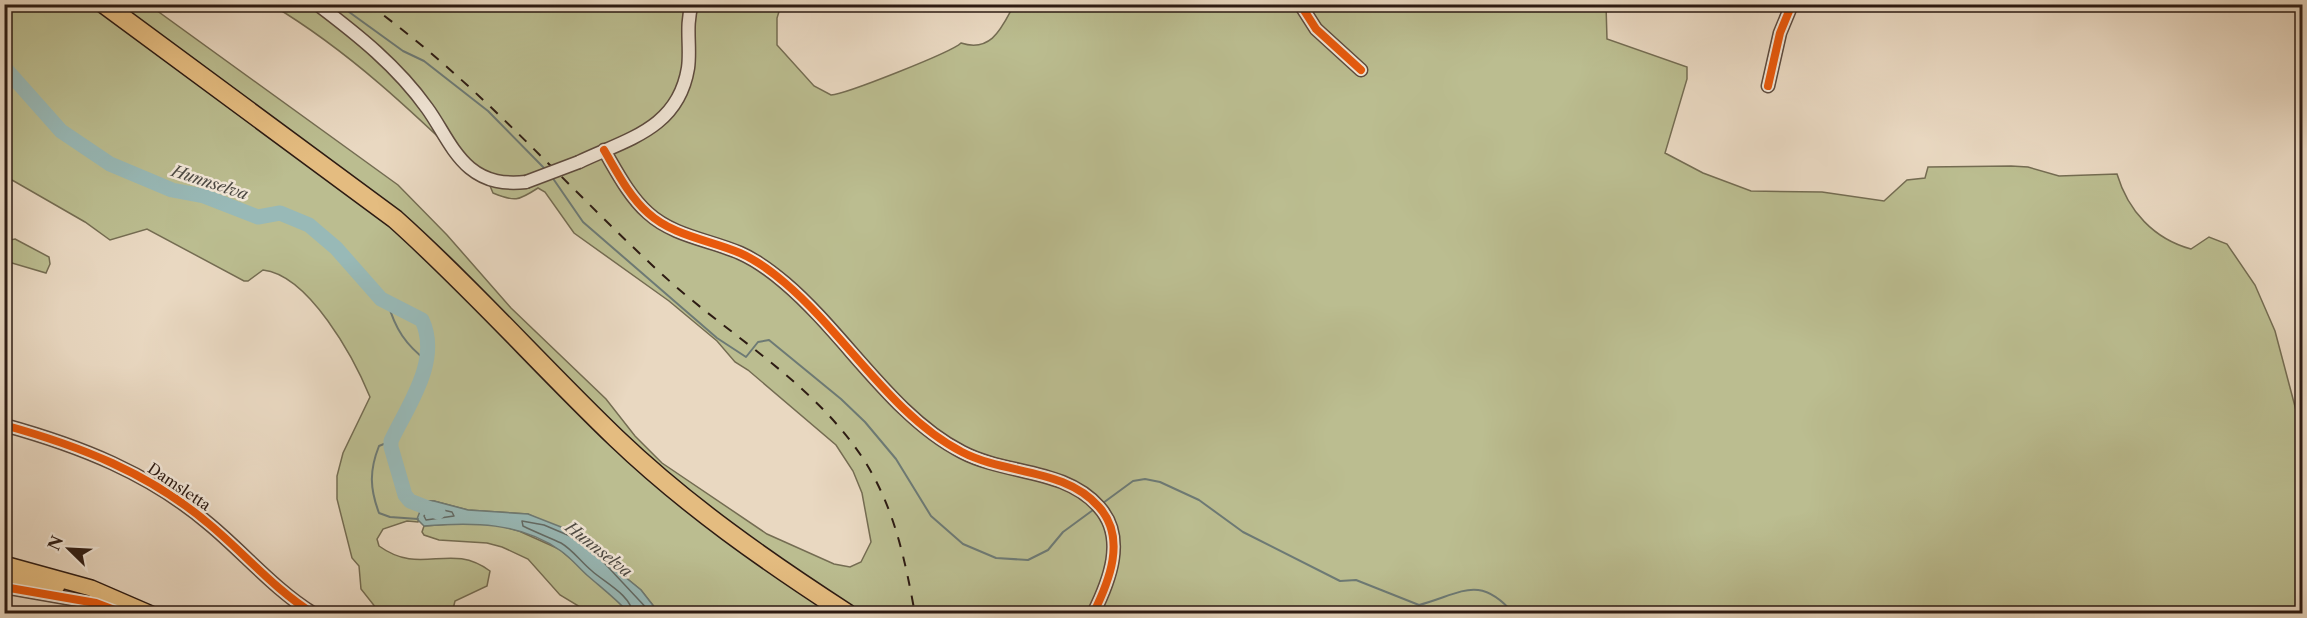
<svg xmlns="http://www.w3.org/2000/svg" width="2307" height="618" font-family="'Libre Caslon Text',serif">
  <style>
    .green { fill: #bbbd90; stroke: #746c52; stroke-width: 1.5 }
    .water { fill: #98b9b7; stroke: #6d7a75; stroke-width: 1.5 }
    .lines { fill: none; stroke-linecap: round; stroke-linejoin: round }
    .shore { stroke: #626a65; stroke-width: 1.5 }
    .stream { stroke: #6d7a75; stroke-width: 2 }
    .river { stroke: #98b9b7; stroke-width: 15 }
    .minor-casing { stroke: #5c4a3e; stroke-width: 15 }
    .major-casing { stroke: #2d1b13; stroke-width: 18 }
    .highway-casing { stroke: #2d1b13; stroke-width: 21 }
    .minor { stroke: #f1e6d7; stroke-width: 12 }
    .major { stroke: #e4bc80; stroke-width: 15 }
    .highway { stroke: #e4bc80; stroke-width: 18 }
    .rail { stroke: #2d1b13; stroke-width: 2; stroke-dasharray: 10 10; stroke-linecap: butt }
    .minor-bridge-casing { stroke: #5c4a3e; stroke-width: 15; stroke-linecap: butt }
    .minor-bridge { stroke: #f1e6d7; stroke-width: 12 }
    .cycleway-casing { stroke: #f1e6d7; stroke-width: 11 }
    .cycleway { stroke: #e8590c; stroke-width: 8 }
    .labels { text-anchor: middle; stroke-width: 5; stroke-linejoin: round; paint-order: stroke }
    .street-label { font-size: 15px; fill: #2d1b13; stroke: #f1e6d7 }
    .water-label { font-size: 16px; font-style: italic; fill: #4d4a44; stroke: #f1e6d7 }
  </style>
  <rect width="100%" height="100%" fill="#e9d8c1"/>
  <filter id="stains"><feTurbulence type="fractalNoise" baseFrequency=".00333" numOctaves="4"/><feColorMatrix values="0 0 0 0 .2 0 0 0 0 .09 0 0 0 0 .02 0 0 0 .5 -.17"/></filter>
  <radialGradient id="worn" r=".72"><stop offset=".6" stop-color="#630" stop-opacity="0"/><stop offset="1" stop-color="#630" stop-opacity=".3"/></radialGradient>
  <path class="green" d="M 462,4 L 468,7 L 473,4 L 781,5 L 777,18 L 777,45 L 814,86 L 831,95 C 846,94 952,52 961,43 C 992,53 1002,27 1014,5 L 1606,5 L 1607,39 L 1687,67 L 1687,79 L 1665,153 L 1703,173 L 1751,191 L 1822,192 L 1884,201 L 1907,180 L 1925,178 L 1928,167 L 2011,166 L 2028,167 L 2059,176 L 2117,174 C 2128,211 2154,239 2191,249 L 2209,237 L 2227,244 L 2255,285 L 2275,331 L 2297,414 L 2302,417 L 2302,613 L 659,613 L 641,590 L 619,572 L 598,548 L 528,514 L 468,510 L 434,501 L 424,501 L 418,522 L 407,521 L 383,529 L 377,539 L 379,546 C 422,577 449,541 490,571 L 487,586 L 455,601 L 452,613 L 385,613 L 376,608 L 361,589 L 359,566 L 352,558 L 337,499 L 337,476 L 343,453 L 370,397 C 354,358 309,275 263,270 L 248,281 L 244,281 L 147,229 L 110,240 L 85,222 L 5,176 L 5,5 L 149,5 L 398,185 L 447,235 L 511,308 L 606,399 L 635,436 L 662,463 L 767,534 L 834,564 L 850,567 L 861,562 L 871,542 L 862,493 L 853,471 L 836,445 L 748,370 L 735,362 L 717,341 L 669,301 L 574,233 L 545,192 L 538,188 C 518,201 515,202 493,193 L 490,186 C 421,120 354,54 272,5 Z
    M 15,239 L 49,257 L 50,264 L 46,273 L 5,261 L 5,241 Z
    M 465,523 L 497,525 L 519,531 L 559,549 L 612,594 L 629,613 L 590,613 L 560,595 L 528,559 L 502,547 L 487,543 L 439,540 L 424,535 L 422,532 L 424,526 Z"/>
  <path class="water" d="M 424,501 L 434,501 L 468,510 L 528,514 L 579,534 L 598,548 L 619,572 L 641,590 L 659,613 L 629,613 C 616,599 603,589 588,576 C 579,568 571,558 561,551 C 520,522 472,522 424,526 L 417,519 Z"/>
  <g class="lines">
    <path class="shore" d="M 429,507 L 452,512 L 454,516 L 426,520 L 424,516 Z
      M 633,614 C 631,595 604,582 592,571 C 581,562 573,550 561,543 C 548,537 535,532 523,526 L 522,521 L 544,525 L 577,539 L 594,552 L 652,614"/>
    <path class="stream" d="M 338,4 L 403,51 L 424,61 L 488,111 L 546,170
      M 552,177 L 583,222 L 717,338 L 746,357 L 758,342 L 769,340 L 841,399 L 865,422 L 896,459 L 931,516 L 963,544 L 996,558 L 1028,560 L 1048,550 L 1063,532 L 1093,510
      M 388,303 C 395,329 406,345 427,361
      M 391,441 L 379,446 C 369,471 370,489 379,513 L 390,517 L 418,519
      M 1103,503 L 1133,481 L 1145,479 L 1160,482 L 1199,500 L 1243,532 L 1340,581 L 1356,580 L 1419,605 C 1461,594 1479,573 1514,614"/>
    <path class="river" d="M 4,67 L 61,131 L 110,164 L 172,190 L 204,196 L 258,217 L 280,213 L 309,225 L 336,248 L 381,299 L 422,320 C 441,361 408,405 391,441 L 391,447 L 405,495 L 410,501 L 438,512"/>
    <defs>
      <path id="minor" d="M 317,4 C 358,35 397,66 427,108 C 441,127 451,152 470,168 C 487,182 505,184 526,182
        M 1300,4 L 1316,29 L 1361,70
        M 1768,86 L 1780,33 L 1792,4
        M 604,150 C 617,172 629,196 648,213 C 673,236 710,240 740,253 C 756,260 771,271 785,283 C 845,334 893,417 962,452 C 1006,475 1065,468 1099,507 C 1127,538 1109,582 1093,614
        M 579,162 C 627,139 678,129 688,68 C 691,47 685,26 692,4
        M 4,425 C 80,446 149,473 209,524 C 244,553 275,590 314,614
        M 4,587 L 96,603"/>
      <path id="major" d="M 4,564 L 91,588 L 151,614
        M 4,577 L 57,586"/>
      <path id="highway" d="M 104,4 L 395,219 C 472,288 541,366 616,438 C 686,505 766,561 848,614"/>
    </defs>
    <use href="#minor" class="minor-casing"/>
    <use href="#major" class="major-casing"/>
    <use href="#highway" class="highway-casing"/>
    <use href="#minor" class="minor"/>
    <use href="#major" class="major"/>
    <use href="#highway" class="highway"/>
    <path class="rail" d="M 368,4 C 479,83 565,186 665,277 C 731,337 814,383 864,460 C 894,507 905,559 915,614"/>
    <defs>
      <path id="minor-bridge" d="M 526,182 L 579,162"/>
    </defs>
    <use href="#minor-bridge" class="minor-bridge-casing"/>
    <use href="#minor-bridge" class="minor-bridge"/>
    <defs>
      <path id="cycleway" d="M 1300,4 L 1316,29 L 1361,70
        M 1768,86 L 1780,33 L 1792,4
        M 604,150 C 617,172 629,196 648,213 C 673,236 710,240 740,253 C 756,260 771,271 785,283 C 845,334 893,417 962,452 C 1006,475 1065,468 1099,507 C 1127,538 1109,582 1093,614
        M 4,425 C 80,446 149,473 209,524 C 244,553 275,590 314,614
        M 4,587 L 96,603 L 125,614"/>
    </defs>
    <use href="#cycleway" class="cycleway-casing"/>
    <use href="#cycleway" class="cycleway"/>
  </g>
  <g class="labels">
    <g class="street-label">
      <text transform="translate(179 487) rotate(34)" y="5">Damsletta</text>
    </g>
    <g class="water-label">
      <text transform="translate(210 182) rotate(18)" y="6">Hunnselva</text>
      <text transform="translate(599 549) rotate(38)" y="6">Hunnselva</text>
    </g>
  </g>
  <rect width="2307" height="618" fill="none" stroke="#e9d8c1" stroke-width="24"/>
  <rect x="6" y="6" width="2295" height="606" fill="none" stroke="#2d1b13" stroke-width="3"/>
  <rect x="12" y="12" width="2283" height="594" fill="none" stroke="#2d1b13" stroke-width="1.5"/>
  <g transform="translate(69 549) rotate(294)" stroke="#f1e6d7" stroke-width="4.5" paint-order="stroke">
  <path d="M0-4.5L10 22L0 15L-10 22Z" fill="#2d1b13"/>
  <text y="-9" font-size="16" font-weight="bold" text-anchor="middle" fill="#2d1b13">N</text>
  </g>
  <rect width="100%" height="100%" filter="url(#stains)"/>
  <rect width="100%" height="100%" fill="url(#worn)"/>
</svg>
